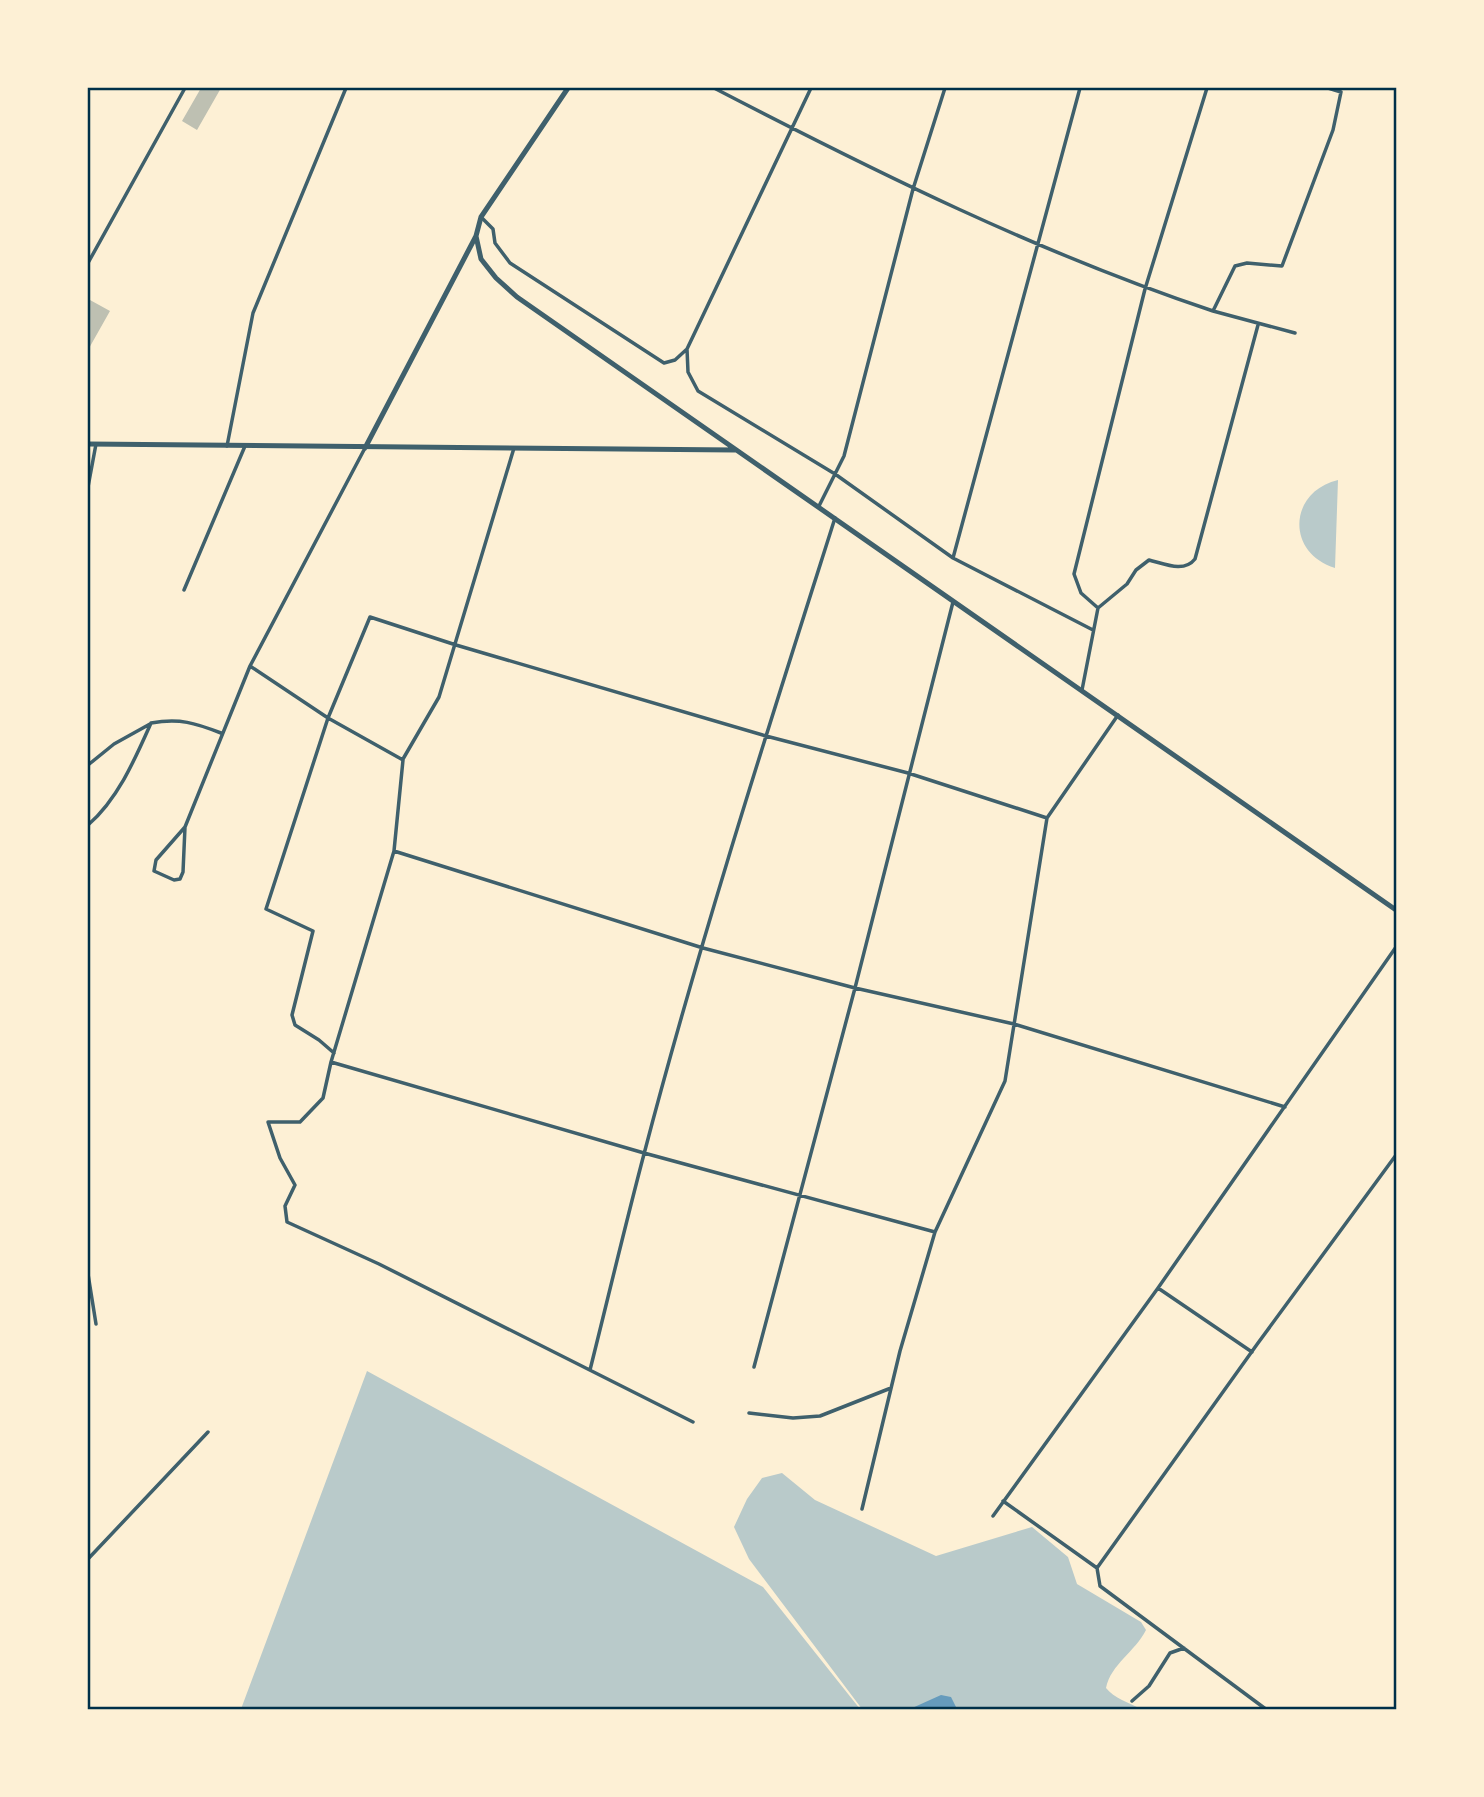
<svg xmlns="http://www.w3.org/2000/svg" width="1484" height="1797" font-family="'Roboto Serif',serif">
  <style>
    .green { fill: #b9caca }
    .water { fill: #669bbc }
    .building { fill: #bec0b2 }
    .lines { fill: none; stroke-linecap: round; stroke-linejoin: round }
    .minor { stroke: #3f606c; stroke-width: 3.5 }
    .tertiary { stroke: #3f606c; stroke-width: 5 }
    .neatline { fill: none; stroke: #003049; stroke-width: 2.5 }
  </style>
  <rect width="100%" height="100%" fill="#fdf0d5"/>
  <path class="green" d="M 1338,480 L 1335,568 C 1286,553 1288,492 1338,480 Z
    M 367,1371 L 763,1587 L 860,1709 L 241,1709 Z
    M 782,1473 L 815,1500 L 936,1556 L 1032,1527 L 1068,1557 L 1077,1584 L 1141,1622 L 1146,1630 C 1135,1652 1111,1664 1106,1688 C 1114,1698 1129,1703 1141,1709 L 862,1709 L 749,1559 L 734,1527 L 747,1499 L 762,1478 Z"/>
  <path class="water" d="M 941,1695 L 951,1697 L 957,1709 L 910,1709 Z"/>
  <path class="building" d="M 201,88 L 221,88 L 197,130 L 182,121 Z
    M 90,300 L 110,311 L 88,350 L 88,304 Z"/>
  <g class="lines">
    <path class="minor" d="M 714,88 C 876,172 1039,253 1213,311 L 1235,266 L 1247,263 L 1282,266 L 1333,130 L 1341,92 L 1328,88
      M 481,217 L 493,229 L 495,243 L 510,263 L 664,363 L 675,360 L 687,349 L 811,88
      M 88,263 L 185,88
      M 1213,311 L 1295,333
      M 687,349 L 688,372 L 698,391 L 835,474 L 953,558 L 1093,630
      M 227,446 L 253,313 L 346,88
      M 88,487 L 96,444
      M 819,506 L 844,456 L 913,189 L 945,88
      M 953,558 L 1080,88
      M 184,590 L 245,446
      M 1098,608 L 1081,593 L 1074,574 L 1145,289 L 1207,88
      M 250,666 L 328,718 L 403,760 L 394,851 L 331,1062 L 323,1098 L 300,1122 L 268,1122 L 280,1158 L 295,1185 L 285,1206 L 287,1222 L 379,1264 L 693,1422
      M 1082,690 L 1098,608 L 1127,584 L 1136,570 L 1149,560 C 1165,564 1184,573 1195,559 L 1258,325
      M 403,759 L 439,697 L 514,448
      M 88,765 L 114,744 L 150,724
      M 88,825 C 118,799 135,759 151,723 C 180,718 195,723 221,733
      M 185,827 L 183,872 L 180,879 L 174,880 L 154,871 L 156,860 L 185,827 L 250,666 L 365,448
      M 394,851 L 703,948 L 855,988 L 1014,1024 L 1285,1107
      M 334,1053 L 319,1040 L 295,1025 L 292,1015 L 313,931 L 266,909 L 328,718 L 370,617 L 456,645 L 766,736 L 908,773 L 1047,818
      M 331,1062 L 644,1153 L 935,1232
      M 88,1274 L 96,1324
      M 1158,1288 L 1252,1352
      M 754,1367 L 855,988 L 953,602
      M 590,1370 C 608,1298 625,1226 644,1154 C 700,940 768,729 835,518
      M 749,1413 L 793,1418 L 820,1416 L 891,1388
      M 1003,1501 L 1097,1568
      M 862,1509 L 900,1351 L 935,1232 L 1005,1081 L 1047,818 L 1118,715
      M 993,1516 L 1158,1288 L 1396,947
      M 88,1559 L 208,1432
      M 1132,1701 L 1149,1686 L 1170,1653 L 1184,1648
      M 1267,1710 L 1100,1586 L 1097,1568 L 1258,1343 L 1396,1155"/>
    <path class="tertiary" d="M 476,236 L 481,259 L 496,278 L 517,297 L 1396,910
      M 88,444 L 735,450
      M 365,448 L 476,236 L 481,217 L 568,88"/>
  </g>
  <rect width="1484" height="1797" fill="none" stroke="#fdf0d5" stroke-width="178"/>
  <rect x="89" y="89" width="1306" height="1619" class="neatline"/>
</svg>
